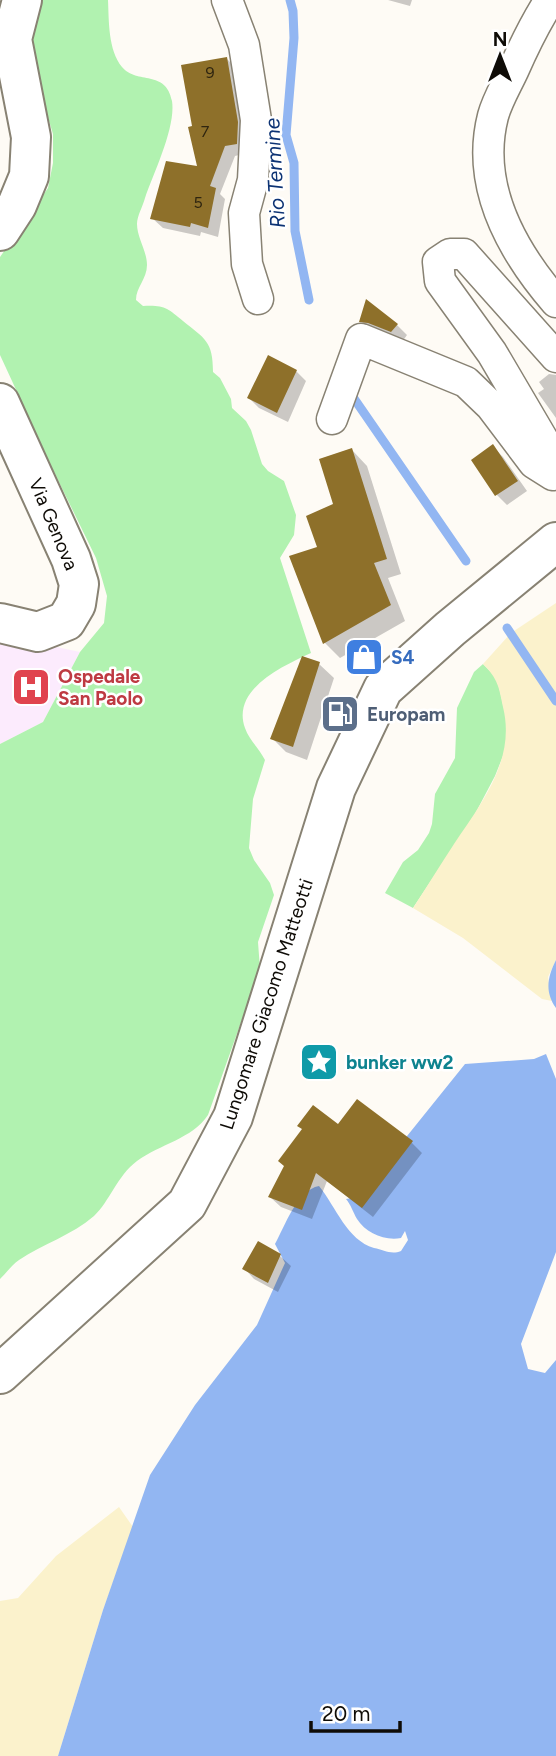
<svg xmlns="http://www.w3.org/2000/svg" width="556" height="1756" font-family="Figtree,sans-serif">
  <style>
    .medical { fill: #fcebfd }
    .green { fill: #b1f2b0 }
    .sand { fill: #fbf2cc }
    .water { fill: #92b6f2 }
    .shadow { fill: #0003 }
    .lines { fill: none; stroke-linecap: round; stroke-linejoin: round }
    .stream { stroke: #92b6f2; stroke-width: 9 }
    .building { fill: #8e702a }
    .minor-casing { stroke: #888273; stroke-width: 33 }
    .tertiary-casing { stroke: #888273; stroke-width: 42 }
    .primary-casing { stroke: #888273; stroke-width: 42 }
    .minor { stroke: #fff; stroke-width: 30 }
    .tertiary { stroke: #fff; stroke-width: 38 }
    .primary { stroke: #fff; stroke-width: 38 }
    .labels { text-anchor: middle; stroke-width: 5; stroke-linejoin: round; paint-order: stroke }
    .number-label { font-size: 16px; fill: #2f2510 }
    .street-label { font-size: 19px; fill: #0f0c07; stroke: #fff }
    .shop-label { font-size: 19px; font-weight: bold; fill: #366cbe; stroke: #fff; text-anchor: start }
    .health-label { font-size: 19px; font-weight: bold; fill: #be3a42; stroke: #fff; text-anchor: start }
    .service-label { font-size: 19px; font-weight: bold; fill: #4e5e75; stroke: #fff; text-anchor: start }
    .culture-label { font-size: 19px; font-weight: bold; fill: #0d838f; stroke: #fff; text-anchor: start }
    .water-label { font-size: 21px; font-style: italic; fill: #0d3374; stroke: #fff }
  </style>
  <rect width="100%" height="100%" fill="#fefbf5"/>
  <path class="medical" d="M 0,635 L 80,652 L 43,722 L 0,744 Z"/>
  <path class="green" d="M 39,0 L 108,0 C 109,21 108,50 122,67 C 137,85 166,69 172,101 C 176,127 154,172 145,198 C 143,206 137,216 137,224 C 137,238 147,251 147,265 C 147,279 136,287 136,300 L 143,306 C 165,305 167,308 183,321 C 205,339 213,341 213,372 L 220,378 L 231,399 L 232,408 L 246,421 L 251,430 L 262,464 L 268,471 L 284,481 L 296,515 L 294,535 L 280,558 L 311,653 C 283,666 231,689 245,728 C 249,740 259,748 265,760 L 253,799 L 249,848 L 254,860 L 270,883 L 274,895 L 258,942 L 260,969 L 208,1115 C 192,1139 160,1144 137,1161 C 117,1176 110,1201 94,1216 C 72,1235 43,1244 19,1260 C 12,1265 6,1273 0,1279 L 0,744 L 43,722 L 80,652 L 104,623 L 107,596 L 96,558 L 55,474 L 0,355 L 0,257 L 48,188 L 53,163 L 53,134 L 30,58 L 32,33 Z
    M 483,664 L 497,678 L 508,726 L 505,751 L 495,776 L 475,814 L 413,908 L 385,893 L 403,862 L 418,850 L 429,833 L 432,824 L 435,794 L 455,758 L 457,708 L 474,672 Z"/>
  <path class="sand" d="M 556,603 L 556,960 L 548,977 L 552,1001 L 542,999 L 463,938 L 413,908 C 427,887 440,865 454,844 C 482,802 516,760 503,707 C 499,687 498,679 483,664 L 511,633 Z
    M 119,1507 L 133,1527 L 103,1610 L 58,1756 L 0,1756 L 0,1601 L 18,1598 L 56,1556 Z"/>
  <path class="water" d="M 556,960 L 556,1008 C 544,991 548,976 556,960 Z
    M 546,1054 L 556,1079 L 556,1252 L 521,1344 L 528,1369 L 545,1373 L 556,1360 L 556,1756 L 58,1756 L 103,1610 L 150,1475 L 195,1405 L 257,1325 L 285,1263 L 275,1244 C 285,1226 297,1190 319,1186 C 336,1207 347,1240 374,1248 C 384,1250 391,1255 401,1251 L 408,1240 L 405,1231 L 401,1238 C 384,1241 366,1233 357,1219 C 353,1212 351,1205 346,1199 L 358,1197 L 465,1064 L 534,1059 Z"/>
  <path class="shadow" d="M 388,0 L 412,0 L 410,6 Z
    M 226,58 L 237,69 L 247,153 L 235,156 L 220,194 L 225,199 L 218,237 L 201,232 L 200,236 L 163,228 L 152,218 L 199,168 L 194,127 Z
    M 361,321 L 397,325 L 407,335 L 402,342 L 371,331 Z
    M 296,371 L 306,381 L 288,422 L 259,408 L 249,398 Z
    M 549,374 L 556,375 L 556,418 L 538,393 L 544,389 L 539,382 Z
    M 493,447 L 503,457 L 527,491 L 507,505 L 496,494 Z
    M 352,450 L 367,466 L 401,574 L 388,578 L 405,621 L 340,658 L 325,643 L 291,557 L 319,548 Z
    M 319,664 L 334,678 L 307,760 L 286,752 L 272,738 Z
    M 338,1126 L 412,1143 L 422,1153 L 373,1217 L 327,1181 L 312,1219 L 281,1207 L 270,1197 Z
    M 258,1243 L 280,1256 L 291,1266 L 278,1292 L 254,1279 L 244,1268 Z"/>
  <g class="lines">
    <path class="stream" d="M 290,0 L 293,11 L 294,38 L 286,135 L 294,163 L 295,231 L 309,300
      M 353,397 L 466,561
      M 507,628 L 556,701"/>
  </g>
  <path class="building" d="M 227,57 L 238,122 L 237,144 L 225,146 L 210,186 L 216,188 L 208,228 L 191,223 L 190,227 L 150,219 L 166,161 L 197,166 L 188,127 L 192,126 L 181,65 Z
    M 366,299 L 398,324 L 391,332 L 368,323 L 359,322 Z
    M 268,355 L 297,370 L 277,413 L 247,398 Z
    M 493,444 L 518,481 L 495,496 L 471,460 Z
    M 352,448 L 387,559 L 374,563 L 391,605 L 323,644 L 289,556 L 317,547 L 306,516 L 333,504 L 319,459 Z
    M 302,656 L 320,662 L 293,747 L 270,739 Z
    M 357,1099 L 413,1141 L 362,1208 L 316,1173 L 302,1210 L 268,1197 L 284,1166 L 278,1161 L 302,1129 L 297,1126 L 313,1105 L 338,1124 Z
    M 258,1241 L 281,1254 L 268,1283 L 242,1269 Z"/>
  <g class="lines">
    <defs>
      <path id="minor" d="M 227,0 L 244,45 L 256,120 L 253,180 L 244,213 L 247,264 L 258,299
        M 550,0 C 535,23 524,46 513,71 C 506,86 497,101 493,116 C 475,186 512,251 556,302
        M 556,357 L 464,254 L 450,254 L 438,262 L 440,281 L 492,353 L 556,462
        M 332,419 L 361,339 L 466,382 L 491,406 L 534,463 L 553,475"/>
      <path id="tertiary" d="M 0,231 L 17,205 L 29,176 L 31,137 L 12,39 L 22,0
        M 0,403 L 71,559 L 79,584 L 76,604 L 66,621 L 38,632 L 0,623"/>
      <path id="primary" d="M 0,1374 L 187,1204 L 233,1117 L 336,788 L 383,689 L 450,629 L 556,542"/>
    </defs>
    <use href="#minor" class="minor-casing"/>
    <use href="#tertiary" class="tertiary-casing"/>
    <use href="#primary" class="primary-casing"/>
    <use href="#minor" class="minor"/>
    <use href="#tertiary" class="tertiary"/>
    <use href="#primary" class="primary"/>
  </g>
  <defs>
    <symbol id="shop-square" viewBox="-11 -11 22 22"><rect x="-9" y="-9" width="18" height="18" rx="4" fill="#3f7fe0" stroke="#fff"/><path d="M-5-2.5h2.3a2.7 3.5 0 0 1 5.4 0H5L5.5 6h-11ZM-1.5-2.5h3a1.5 2.3 0 0 0-3 0Z" fill="#fff"/></symbol>
    <symbol id="hospital-square" viewBox="-11 -11 22 22"><rect x="-9" y="-9" width="18" height="18" rx="4" fill="#e0444e" stroke="#fff"/><path d="M-5-5h3v3.5h4V-5h3V5h-3V1.5h-4V5h-3Z" fill="#fff"/></symbol>
    <symbol id="fuel-square" viewBox="-11 -11 22 22"><rect x="-9" y="-9" width="18" height="18" rx="4" fill="#5c6f8a" stroke="#fff"/><path d="M-5.5-6h7V0h2V4h1.3V-2.5L3-4.5l.8-.8L6-3V5H2.5V1h-1V6h-7ZM-4.2-4.7v3.2H.2V-4.7Z" fill="#fff"/></symbol>
    <symbol id="sight-square" viewBox="-11 -11 22 22"><rect x="-9" y="-9" width="18" height="18" rx="4" fill="#0f9aa8" stroke="#fff"/><path d="M0-6L1.8-2.2L6-1.7L2.9 1.2L3.7 5.4L0 3.3L-3.7 5.4L-2.9 1.2L-6-1.7L-1.8-2.2Z" fill="#fff"/></symbol>
  </defs>
  <g fill-rule="evenodd">
    <use href="#shop-square" x="342" y="635" width="44" height="44"/>
    <use href="#hospital-square" x="9" y="665" width="44" height="44"/>
    <use href="#fuel-square" x="318" y="692" width="44" height="44"/>
    <use href="#sight-square" x="297" y="1040" width="44" height="44"/>
  </g>
  <g class="labels">
    <g class="number-label">
      <text x="210" y="78">9</text>
      <text x="205" y="137">7</text>
      <text x="198" y="208">5</text>
    </g>
    <g class="street-label">
      <text transform="translate(54 524) rotate(67)" y="7">Via Genova</text>
      <text transform="translate(266 1004) rotate(-72)" y="7">Lungomare Giacomo Matteotti</text>
    </g>
    <g class="shop-label">
      <text x="391" y="664">S4</text>
    </g>
    <g class="health-label">
      <text x="58" y="683">Ospedale<tspan x="58" dy="22">San Paolo</tspan></text>
    </g>
    <g class="service-label">
      <text x="367" y="721">Europam</text>
    </g>
    <g class="culture-label">
      <text x="346" y="1069">bunker ww2</text>
    </g>
    <g class="water-label">
      <text transform="translate(275 173) rotate(-93)" y="7">Rio Termine</text>
    </g>
  </g>
  <g transform="translate(500 56)" stroke="#ffffff" stroke-width="5" paint-order="stroke">
  <path d="M0-5L12 26L0 18L-12 26Z" fill="#0f0c07"/>
  <text y="-10" font-size="19" font-weight="bold" text-anchor="middle" fill="#0f0c07">N</text>
  </g>
  <path d="M311 1721v10h89v-10" fill="none" stroke="#0f0c07" stroke-width="3.5"/>
  <text x="322" y="1721" font-size="21" fill="#0f0c07" stroke="#ffffff" stroke-width="5" paint-order="stroke">20 m</text>
</svg>
